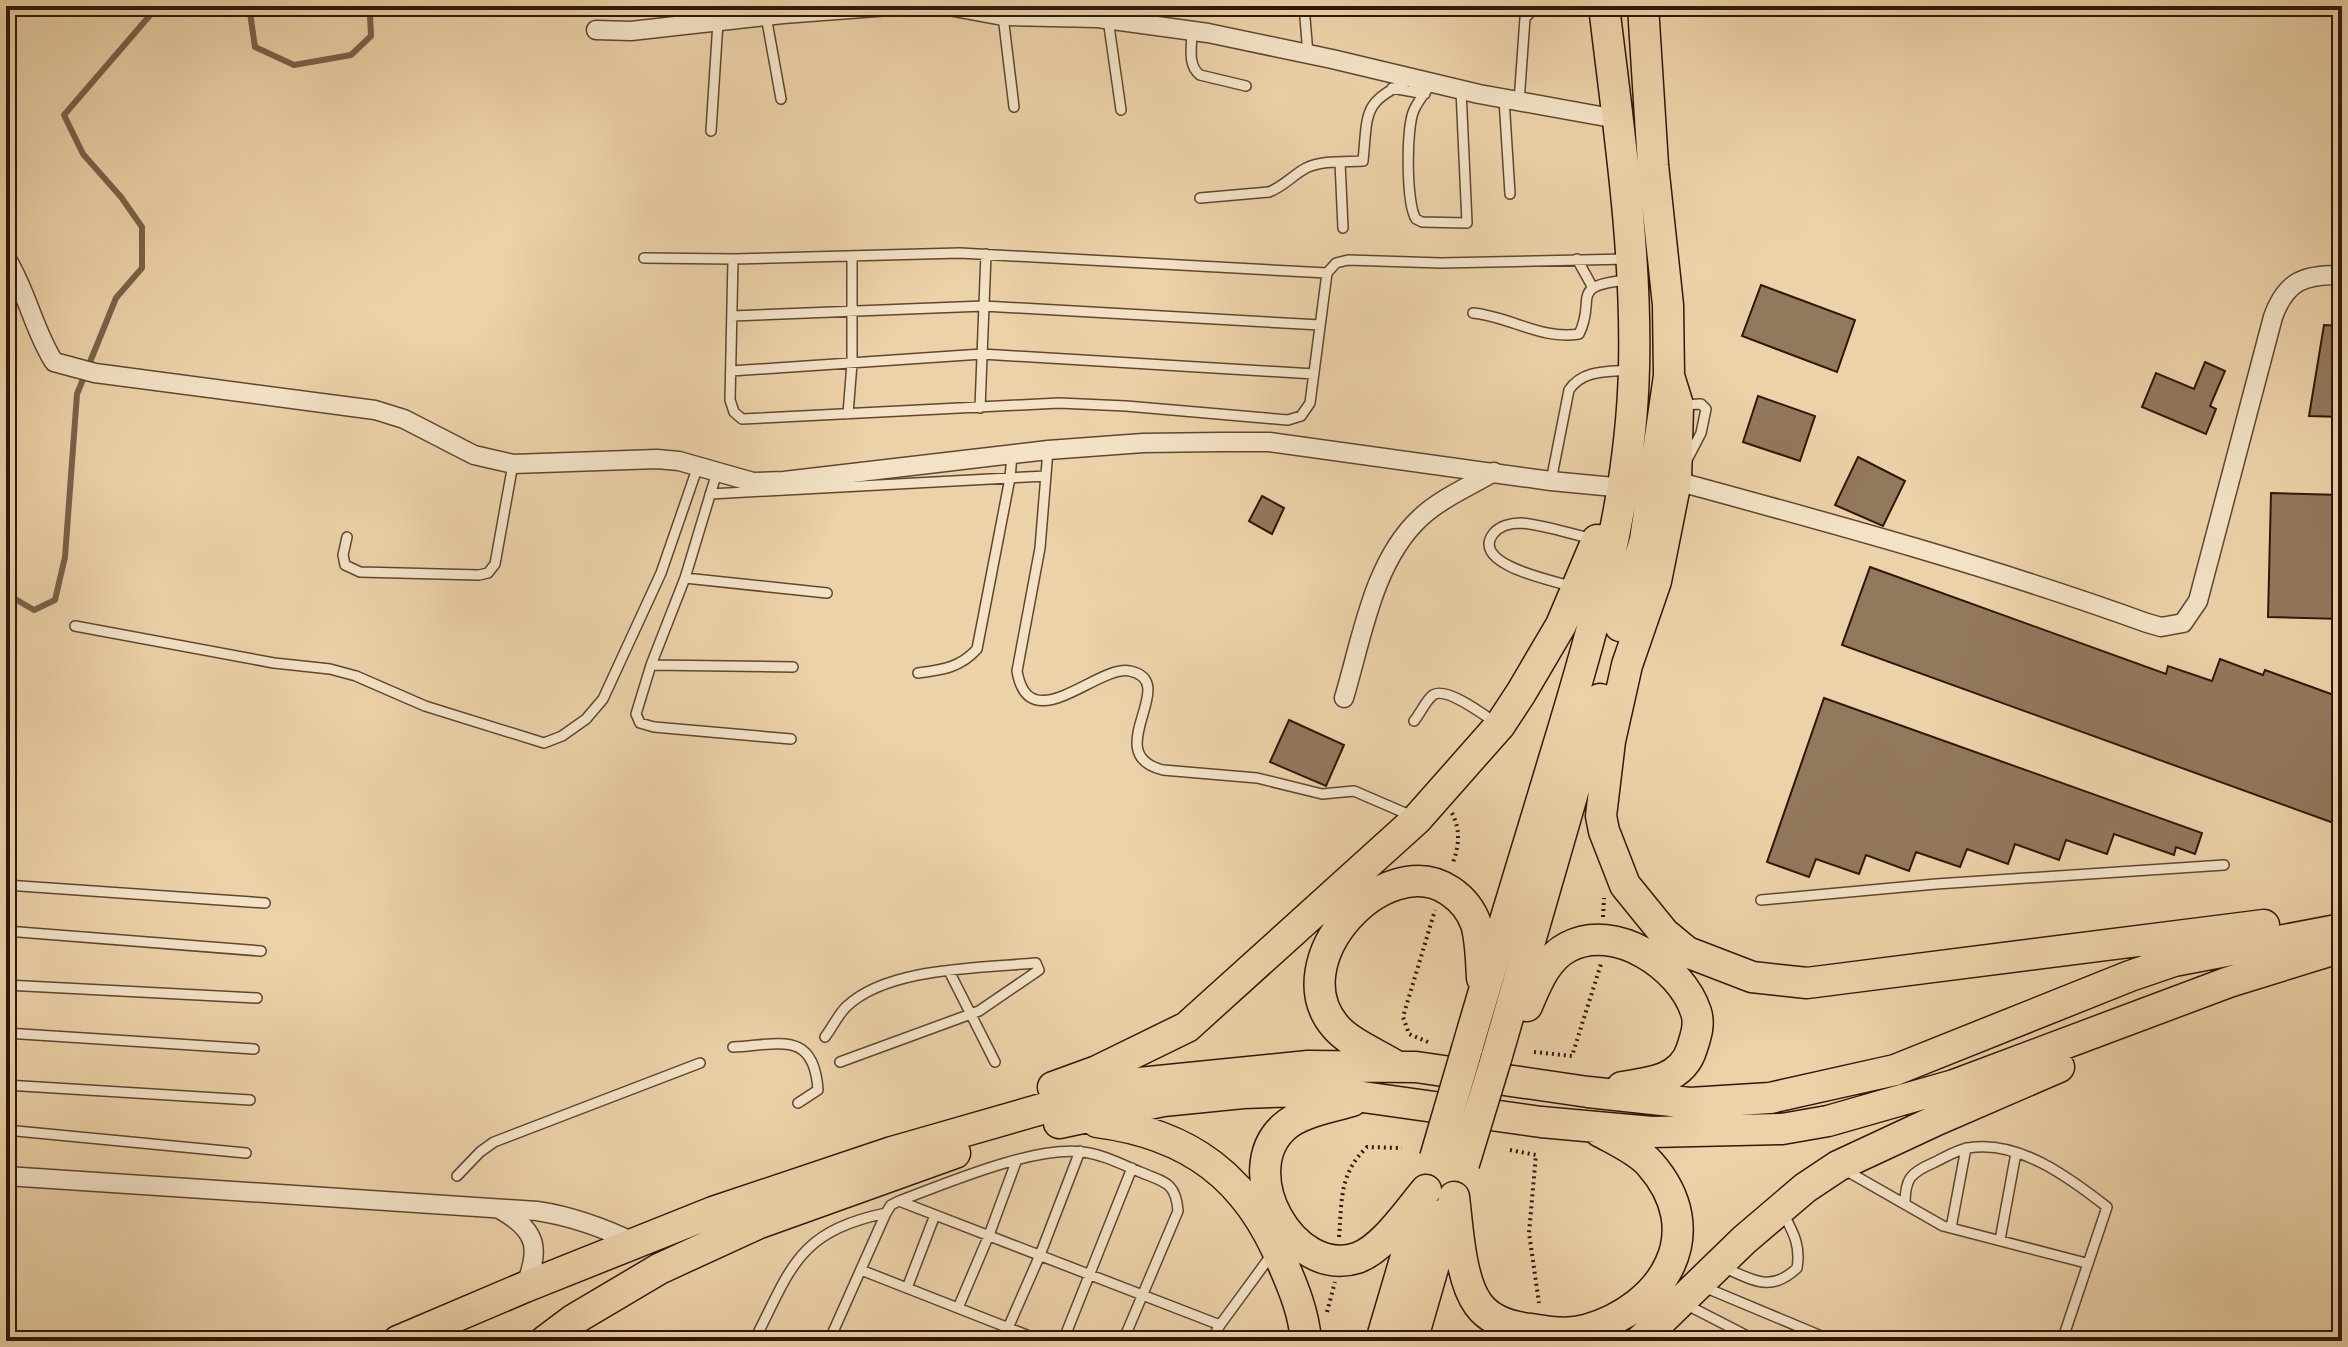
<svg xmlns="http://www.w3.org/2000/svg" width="2348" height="1347" font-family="Cardo,serif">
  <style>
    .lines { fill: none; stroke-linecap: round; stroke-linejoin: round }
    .stream { stroke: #7a614a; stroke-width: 6 }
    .building { fill: #92785d; stroke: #30170c; stroke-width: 2 }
    .lane-casing { stroke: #5f4633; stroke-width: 12 }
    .street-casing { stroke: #5f4633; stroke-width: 21 }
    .primary-casing { stroke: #30170c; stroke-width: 33 }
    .path { stroke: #30170c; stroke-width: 4; stroke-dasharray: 2 4; stroke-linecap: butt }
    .lane { stroke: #f3e2c6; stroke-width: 9 }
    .street { stroke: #f3e2c6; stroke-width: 18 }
    .primary { stroke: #ecd2a8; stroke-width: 30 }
    .primary-bridge-casing { stroke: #30170c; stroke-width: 33; stroke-linecap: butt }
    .primary-bridge { stroke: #ecd2a8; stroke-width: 30 }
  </style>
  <rect width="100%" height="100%" fill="#ecd2a8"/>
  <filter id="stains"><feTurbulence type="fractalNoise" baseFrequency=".0025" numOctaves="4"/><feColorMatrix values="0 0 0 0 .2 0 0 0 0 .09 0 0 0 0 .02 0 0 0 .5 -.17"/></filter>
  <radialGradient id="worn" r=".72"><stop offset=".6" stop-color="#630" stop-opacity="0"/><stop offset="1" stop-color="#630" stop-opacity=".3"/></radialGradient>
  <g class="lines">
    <path class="stream" d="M 249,6 L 255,47 L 294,65 L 351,55 L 371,36 L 370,16 L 364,6
      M 6,580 L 15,599 L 34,610 L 55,600 L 65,557 L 77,394 L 116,298 L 142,268 L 142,227 L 121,197 L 83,154 L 64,115 L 158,6"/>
  </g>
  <path class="building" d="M 1761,285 L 1855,320 L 1837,372 L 1742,336 Z
    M 2324,325 L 2342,326 L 2342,417 L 2309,416 Z
    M 2205,362 L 2225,371 L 2210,406 L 2216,409 L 2206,434 L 2142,407 L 2156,373 L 2194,389 Z
    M 1758,396 L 1815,416 L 1800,461 L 1743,442 Z
    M 1858,457 L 1905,481 L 1883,526 L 1835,505 Z
    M 2271,493 L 2342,495 L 2342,619 L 2268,617 Z
    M 1262,496 L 1284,508 L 1272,534 L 1249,521 Z
    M 1870,567 L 2166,674 L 2168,666 L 2212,681 L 2220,659 L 2263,675 L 2265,670 L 2342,698 L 2342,826 L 1842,645 Z
    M 1824,698 L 2202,833 L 2195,854 L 2176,847 L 2174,855 L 2114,834 L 2107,854 L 2066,840 L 2059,860 L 2015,844 L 2008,864 L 1967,849 L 1960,867 L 1916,852 L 1909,871 L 1866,855 L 1859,874 L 1816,859 L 1809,877 L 1767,862 Z
    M 1289,720 L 1344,745 L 1326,786 L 1270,762 Z"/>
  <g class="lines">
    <defs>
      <path id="lane" d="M 1304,6 L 1308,54
        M 766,16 L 781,99
        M 1003,16 L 1014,107
        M 1108,19 L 1121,110
        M 1192,31 C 1192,46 1187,65 1200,75 L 1246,86
        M 1432,83 C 1426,91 1418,101 1414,110 C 1406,127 1406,204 1416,219 L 1422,222 L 1467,223 L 1461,90
        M 1392,88 L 1425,94
        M 1504,99 L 1510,194
        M 1519,102 L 1525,18 C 1538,1 1561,6 1581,6
        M 711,131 L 718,22
        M 1340,162 L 1343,228
        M 1200,198 L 1269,192 C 1283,187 1293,175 1306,168 C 1322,160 1346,162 1363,161 C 1368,111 1362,102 1411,80
        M 644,258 L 733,259 L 960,253 L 1327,273
        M 733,259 L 730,400 L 734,412 L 742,419 L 1059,403 L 1126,406 L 1288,420 L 1301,416 L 1310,403 L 1327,273 L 1336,263 L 1348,260 L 1441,263 L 1627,259
        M 1577,259 L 1593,288
        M 1473,313 C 1512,317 1540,340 1579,334 C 1597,299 1567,286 1627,280
        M 732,316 L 984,306 L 1320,325
        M 731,371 L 982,354 L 1314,374
        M 1682,405 L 1701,404 L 1706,409 L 1701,433 L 1687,460
        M 980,408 L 986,254
        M 848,414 L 852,363 L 852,256
        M 1048,450 L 1040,548 L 1017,671 C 1029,741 1098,664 1130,671 C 1182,682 1098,754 1163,770 L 1257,778 L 1322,794 L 1354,791 L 1412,816
        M 717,472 L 685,578 L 651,665 L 636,714 L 640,723 L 654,727 L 791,739
        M 1551,481 L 1569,390 C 1583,369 1608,372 1631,370
        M 710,494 L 1046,476
        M 347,537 L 343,555 L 345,565 L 360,572 L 479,575 L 488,573 L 495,564 L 513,464
        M 685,578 L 827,593
        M 1574,587 C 1555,581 1470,565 1493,534 C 1499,526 1511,523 1521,523 C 1545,525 1570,534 1594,539
        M 75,626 L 274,663 L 330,669 L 356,676 L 425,706 L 544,743 L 562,736 L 586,719 L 603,699 L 661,573 L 698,466
        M 651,665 L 793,667
        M 918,673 C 941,670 960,668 977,649 L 1010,478 L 1012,455
        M 1414,721 C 1420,714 1426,700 1433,695 C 1446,686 1484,715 1496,723
        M 6,885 L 265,903
        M 1761,900 L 1936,884 L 2224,865
        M 6,931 L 261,951
        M 949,971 L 995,1062
        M 6,985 L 257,998
        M 6,1033 L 254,1049
        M 825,1037 C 832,1028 838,1015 846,1007 C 887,967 981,968 1036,963 L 1039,970 L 979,1011 L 840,1062
        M 733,1047 C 778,1045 814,1029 818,1090 L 798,1103
        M 6,1085 L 250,1100
        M 6,1130 L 246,1153
        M 1845,1170 L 1943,1226 L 2086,1263
        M 457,1176 L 480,1152 L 494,1142 L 700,1063
        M 899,1201 C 947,1183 1033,1146 1082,1152 C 1102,1154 1121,1164 1140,1172 C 1164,1182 1176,1182 1178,1211 L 1123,1341
        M 1905,1204 C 1905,1179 1910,1173 1933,1163 C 1944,1158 1956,1150 1968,1148 C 2018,1139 2070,1178 2107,1207 L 2062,1341
        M 1951,1228 L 1966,1148
        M 2000,1240 L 2016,1153
        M 1725,1268 C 1753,1280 1771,1293 1797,1268 C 1801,1245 1793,1232 1782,1211
        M 861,1270 L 1042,1341
        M 1704,1287 L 1833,1341
        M 907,1288 L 935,1215
        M 1687,1305 L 1757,1341
        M 958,1308 L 989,1235 L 1016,1162
        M 1008,1328 L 1040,1255 L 1080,1151
        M 754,1341 C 792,1267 797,1232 886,1213
        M 829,1341 L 886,1213 L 891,1205 L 899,1201 L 1220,1325
        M 1063,1341 L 1132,1168
        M 1211,1341 L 1220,1325 L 1272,1254"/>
      <path id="street" d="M 949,6 L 1003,16 L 1098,18 L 1208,33 L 1332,59 L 1479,94 L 1617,119
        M 596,30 L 631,31 L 783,14 L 890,6
        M 6,258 C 27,291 33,329 54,362 L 95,373 L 375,410 L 404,419 L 474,455 L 513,464 L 657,459 L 679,461 L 753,482 L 784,481 L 1048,450 L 1143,443 L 1221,442 L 1269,442 L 1551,481 L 1614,487
        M 1676,481 C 1834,524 1993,567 2147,623 L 2161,627 L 2183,623 L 2198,601 L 2273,317 C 2286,281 2304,274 2342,275
        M 1344,698 C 1362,638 1373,562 1420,518 C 1440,499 1470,486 1494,472
        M 6,1176 L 537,1211 C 571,1216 604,1228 635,1243
        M 501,1210 C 538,1231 540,1249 525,1287"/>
      <path id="primary" d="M 1669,376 L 1678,405 L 1676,481 L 1656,581 L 1627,665 L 1610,741 L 1601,816 L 1604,831 L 1625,885 L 1664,933 L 1687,952 L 1752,977 L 1807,983 L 2264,925
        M 1620,626 L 1645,540 L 1669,376 L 1668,305 L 1653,165 L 1643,6
        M 1527,1006 C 1536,985 1546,958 1568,947 C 1615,922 1681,966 1696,1012 C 1700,1024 1696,1036 1692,1048 C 1688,1062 1678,1072 1664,1078 C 1651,1083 1636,1085 1622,1087
        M 1467,1049 C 1495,952 1525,856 1554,759 C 1593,632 1631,502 1634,368 C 1637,248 1618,125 1604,6
        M 1496,1059 L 1600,699
        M 1396,1066 C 1377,1054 1349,1043 1335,1026 C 1280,961 1385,847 1450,891 C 1462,899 1471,910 1476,924 C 1481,941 1481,961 1482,978
        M 1053,1087 L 1097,1071 L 1187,1027 L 1417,819 L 1500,725 L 1521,693 L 1561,625 L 1597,540
        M 1352,1101 C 1332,1107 1300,1112 1284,1127 C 1234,1172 1292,1279 1357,1258 C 1383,1249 1408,1211 1426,1190
        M 1097,1122 C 1190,1134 1248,1178 1283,1264 C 1294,1289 1304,1314 1306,1341
        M 1059,1123 L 1163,1101 L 1243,1093 L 1298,1091 L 1363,1097 L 1541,1122 L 1652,1132 L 1782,1129 L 1828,1121 L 1954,1085 L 2229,982 L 2342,947
        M 1454,1197 C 1458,1228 1460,1279 1478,1304 C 1490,1321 1511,1327 1531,1329 C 1549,1332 1568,1335 1586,1330 C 1665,1307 1710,1232 1650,1164 C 1638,1150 1615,1140 1599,1131
        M 398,1341 L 525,1287 L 713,1212 L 892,1152 L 1129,1084 L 1308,1066 L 1416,1067 L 1588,1092 L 1690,1103 L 1770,1098 L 1895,1070 L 2130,976 L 2174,961 L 2342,929
        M 545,1341 L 573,1320 L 659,1269 L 757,1224 L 955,1153
        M 1381,1341 L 1422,1202
        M 1412,1341 L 1450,1209
        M 1640,1341 L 1744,1240 L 1805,1188 L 1838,1166 L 1939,1119 L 2059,1067"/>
    </defs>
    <use href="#lane" class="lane-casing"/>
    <use href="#street" class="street-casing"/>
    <use href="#primary" class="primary-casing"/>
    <path class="path" d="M 1452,813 C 1461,831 1459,847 1452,865
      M 1603,917 L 1604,898
      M 1428,1042 L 1409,1034 L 1403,1017 L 1435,910
      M 1534,1052 L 1572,1056 L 1601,964
      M 1510,1150 L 1536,1155 L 1529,1233 L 1539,1303
      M 1339,1237 C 1342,1200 1339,1174 1367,1147 L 1402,1148
      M 1327,1312 L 1335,1282"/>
    <use href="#lane" class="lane"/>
    <use href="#street" class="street"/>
    <use href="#primary" class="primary"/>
    <defs>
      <path id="primary-bridge" d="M 1435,1158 L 1467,1049
        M 1464,1164 L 1496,1059"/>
    </defs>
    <use href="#primary-bridge" class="primary-bridge-casing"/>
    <use href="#primary-bridge" class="primary-bridge"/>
  </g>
  <rect width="2348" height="1347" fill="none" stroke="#ecd2a8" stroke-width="32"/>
  <rect x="8" y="8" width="2332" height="1331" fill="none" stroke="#30170c" stroke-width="4"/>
  <rect x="16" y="16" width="2316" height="1315" fill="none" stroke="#30170c" stroke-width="2"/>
  <rect width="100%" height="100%" filter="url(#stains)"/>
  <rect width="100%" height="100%" fill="url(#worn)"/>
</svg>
